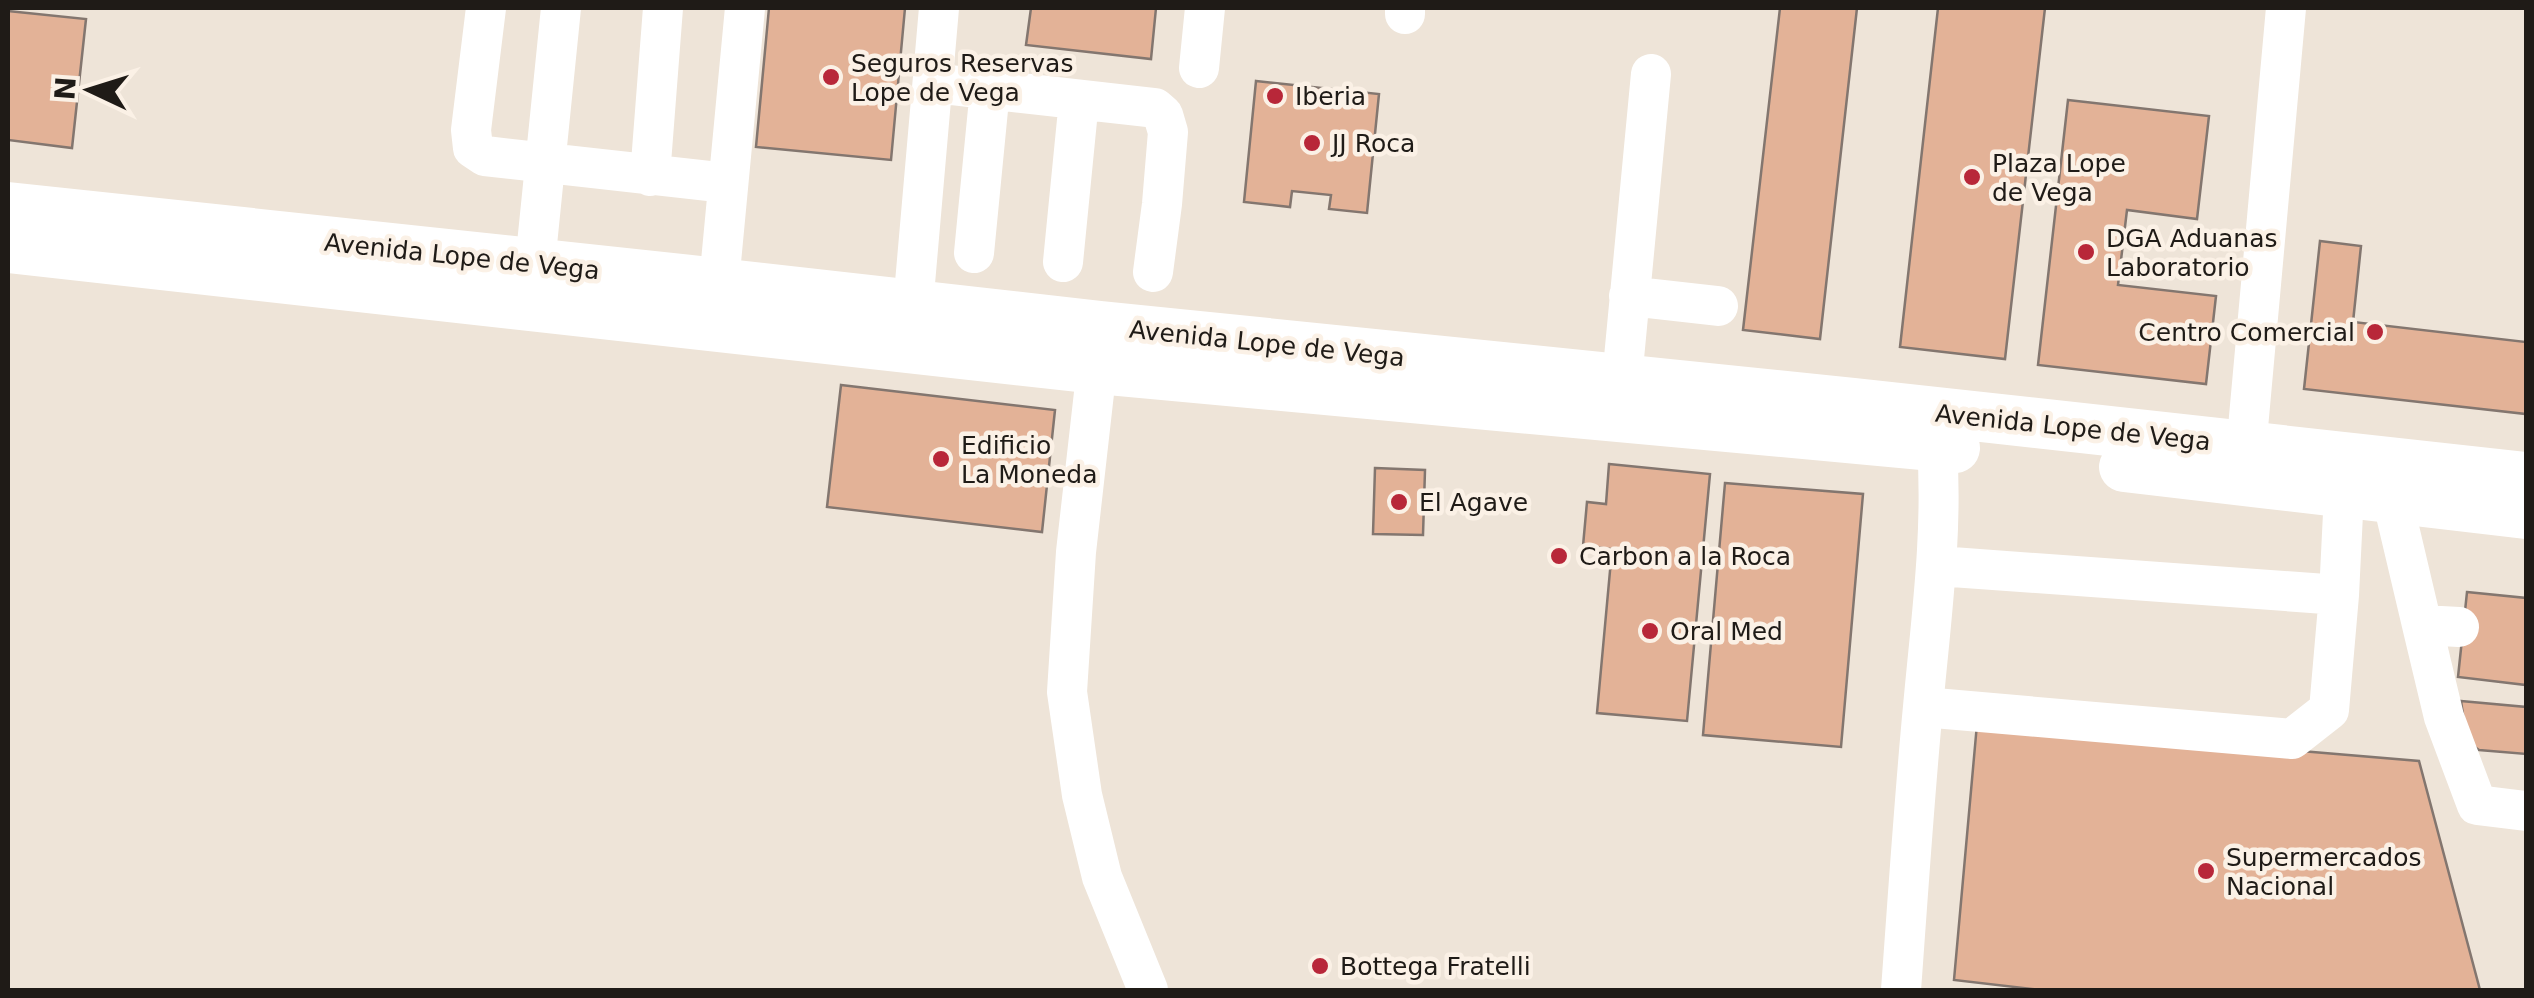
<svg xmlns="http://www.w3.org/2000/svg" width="2534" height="998" font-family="'DejaVu Sans',sans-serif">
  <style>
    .building { fill: #e3b297; stroke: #83766f; stroke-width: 2.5 }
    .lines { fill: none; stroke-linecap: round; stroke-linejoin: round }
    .minor { stroke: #fff; stroke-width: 40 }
    .major { stroke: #fff; stroke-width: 50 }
    .poi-dot { fill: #b82739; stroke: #fbf1e6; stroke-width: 4 }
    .labels { text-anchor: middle; stroke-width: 9; stroke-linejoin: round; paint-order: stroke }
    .poi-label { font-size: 25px; fill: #1f1b17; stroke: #fbf1e6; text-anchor: start }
    .street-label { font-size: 25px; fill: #1f1b17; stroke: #fbf1e6 }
  </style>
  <rect width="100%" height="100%" fill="#eee4d8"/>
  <path class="building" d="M 769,8 L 905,8 L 891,160 L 756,147 Z
    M 1031,8 L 1156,8 L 1151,59 L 1026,45 Z
    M 1780,8 L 1857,8 L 1820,339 L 1743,330 Z
    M 1938,8 L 2045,8 L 2005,359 L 1900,347 Z
    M 8,11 L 86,19 L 72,148 L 8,140 Z
    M 1256,81 L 1379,94 L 1367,213 L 1329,209 L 1331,195 L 1292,191 L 1290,207 L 1244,202 Z
    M 2068,100 L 2209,116 L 2197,219 L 2127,210 L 2118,285 L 2216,296 L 2206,384 L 2038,365 Z
    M 2320,241 L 2361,246 L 2353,322 L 2526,342 L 2526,414 L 2304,389 Z
    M 841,385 L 1055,410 L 1042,532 L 827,507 Z
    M 1609,464 L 1710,474 L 1687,721 L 1597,713 L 1612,549 L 1583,546 L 1587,502 L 1606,504 Z
    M 1375,468 L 1425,470 L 1423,535 L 1373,534 Z
    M 1725,483 L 1863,494 L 1841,747 L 1703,735 Z
    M 2467,592 L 2526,598 L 2526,685 L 2458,677 Z
    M 2461,701 L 2526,707 L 2526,754 L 2479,750 L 2472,745 L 2466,735 Z
    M 1977,724 L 2419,761 L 2480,990 L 2041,990 L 1954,980 Z"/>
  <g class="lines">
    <path class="minor" d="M 486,8 L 471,130 L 473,148 L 485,156 L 727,183
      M 1405,14 L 1405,8
      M 1199,68 L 1205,8
      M 933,83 L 1155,108 L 1163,115 L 1168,132 L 1162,204 L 1153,272
      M 650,176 L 663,8
      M 974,253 L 990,89
      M 1063,262 L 1079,100
      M 535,264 L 561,8
      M 719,283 L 745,8
      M 1629,296 L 1718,306
      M 913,306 L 939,8
      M 1100,340 L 1076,552 L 1067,692 L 1082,795 L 1102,877 L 1148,990
      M 1622,379 L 1651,74
      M 2244,472 L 2286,8
      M 2392,498 L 2422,625 L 2459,627
      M 1938,566 L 2339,595
      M 2422,625 L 2444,717 L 2477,805 L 2526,811
      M 1923,707 L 2292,739 L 2329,710 L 2339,595 L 2344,493
      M 1901,990 C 1908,896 1914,801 1923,707 C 1931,619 1943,534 1937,446"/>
    <path class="major" d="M 8,207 L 719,283 L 1101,326 L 1855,403 L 2526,477
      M 8,248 L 1096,369 L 1955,448
      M 2124,467 L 2526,514"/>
  </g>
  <g class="poi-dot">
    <circle cx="831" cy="77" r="10"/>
    <circle cx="1275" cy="96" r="10"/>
    <circle cx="1312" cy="143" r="10"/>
    <circle cx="1972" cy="177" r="10"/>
    <circle cx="2086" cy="252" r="10"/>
    <circle cx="2375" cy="332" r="10"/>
    <circle cx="941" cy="459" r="10"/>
    <circle cx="1399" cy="502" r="10"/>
    <circle cx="1559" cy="556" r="10"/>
    <circle cx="1650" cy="631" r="10"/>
    <circle cx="2206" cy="871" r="10"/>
    <circle cx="1320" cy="966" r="10"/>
  </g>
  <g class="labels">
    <g class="poi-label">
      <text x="851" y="72">Seguros Reservas<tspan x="851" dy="29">Lope de Vega</tspan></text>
      <text x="1295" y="105">Iberia</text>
      <text x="1332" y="152">JJ Roca</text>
      <text x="1992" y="172">Plaza Lope<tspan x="1992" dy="29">de Vega</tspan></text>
      <text x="2106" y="247">DGA Aduanas<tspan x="2106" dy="29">Laboratorio</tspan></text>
      <text x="2355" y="341" text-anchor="end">Centro Comercial</text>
      <text x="961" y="454">Edificio<tspan x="961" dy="29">La Moneda</tspan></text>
      <text x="1419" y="511">El Agave</text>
      <text x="1579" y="565">Carbon a la Roca</text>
      <text x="1670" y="640">Oral Med</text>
      <text x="2226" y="866">Supermercados<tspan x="2226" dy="29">Nacional</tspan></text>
      <text x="1340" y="975">Bottega Fratelli</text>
    </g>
    <g class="street-label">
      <text transform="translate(462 256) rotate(6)" y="9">Avenida Lope de Vega</text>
      <text transform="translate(1267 343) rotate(6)" y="9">Avenida Lope de Vega</text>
      <text transform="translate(2073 427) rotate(6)" y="9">Avenida Lope de Vega</text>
    </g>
  </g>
  <rect width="2534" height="998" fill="none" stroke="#1f1b17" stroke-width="20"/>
  <g transform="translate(90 90) rotate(274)" stroke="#fbf1e6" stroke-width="8" paint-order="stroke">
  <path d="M0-8L18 38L0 25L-18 38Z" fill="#1f1b17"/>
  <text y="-15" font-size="28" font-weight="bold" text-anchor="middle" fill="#1f1b17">N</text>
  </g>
</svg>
